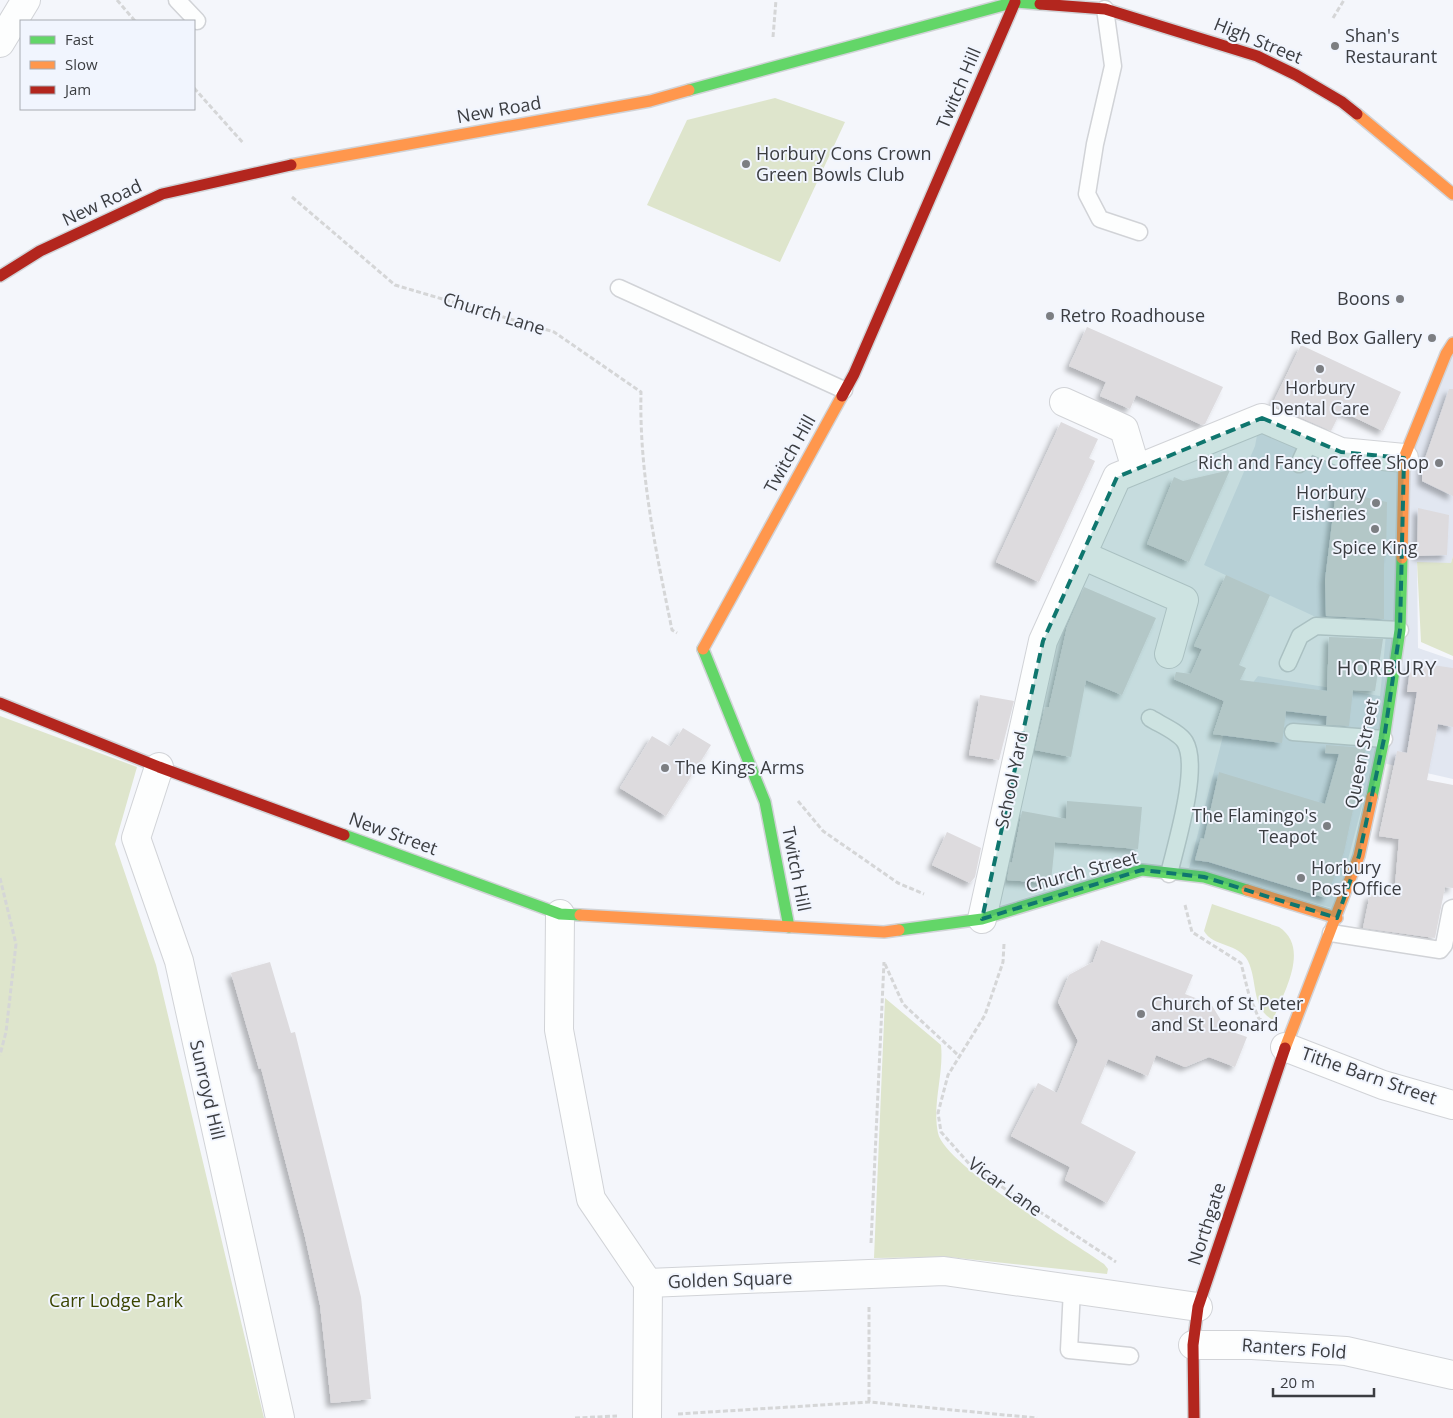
<svg xmlns="http://www.w3.org/2000/svg" width="1453" height="1418" font-family="'Open Sans',sans-serif">
  <style>
    .built { fill: #e2e7f1 }
    .green { fill: #dee5cc }
    .building { fill: #dddbde; filter: url(#shadow) }
    .lines { fill: none; stroke-linecap: round; stroke-linejoin: round }
    .lane-casing { stroke: #d1d3d7; stroke-width: 19 }
    .street-casing { stroke: #d1d3d7; stroke-width: 30 }
    .fast-casing { stroke: #d1d3d7; stroke-width: 14 }
    .slow-casing { stroke: #d1d3d7; stroke-width: 14 }
    .jam-casing { stroke: #d1d3d7; stroke-width: 14 }
    .path { stroke: #d5d6d7; stroke-width: 3; stroke-dasharray: 5 2.5; stroke-linecap: butt }
    .lane { stroke: #fdfefe; stroke-width: 16 }
    .street { stroke: #fdfefe; stroke-width: 28 }
    .fast { stroke: #63d668; stroke-width: 11 }
    .slow { stroke: #ff974d; stroke-width: 11 }
    .jam { stroke: #b3261e; stroke-width: 11 }
    .marked { fill: #0f766e; fill-opacity: 0.2; stroke: #0f766e; stroke-width: 4; stroke-dasharray: 10 6; stroke-linejoin: round }
    .poi-dot { fill: #7c7e82; stroke: #f1f5fe; stroke-width: 2 }
    .labels { text-anchor: middle; stroke-width: 4; stroke-linejoin: round; paint-order: stroke }
    .poi-label { font-size: 18px; fill: #3b3d41; stroke: #f1f5fe; text-anchor: start }
    .street-label { font-size: 18px; fill: #3b3d41; stroke: #f1f5fe }
    .park-label { font-size: 18px; fill: #3a4400; stroke: #f1f5fe }
    .quarter-label { font-size: 20px; letter-spacing: 1px; fill: #3b3d41; stroke: #f1f5fe }
  </style>
  <defs>
    <filter id="shadow"><feDropShadow dx="-4.5" dy="4.5" stdDeviation="2.5" flood-color="#0004"/></filter>
  </defs>
  <rect width="100%" height="100%" fill="#f4f6fb"/>
  <path class="built" d="M 1453,345 L 1453,556 L 1451,563 L 1417,563 L 1418,648 L 1453,660 L 1453,779 L 1374,761 L 1335,909 L 1189,868 L 1229,713 L 1258,676 L 1380,696 L 1387,624 L 1320,619 L 1204,565 L 1255,446 L 1258,430 L 1397,465 Z"/>
  <path class="green" d="M 775,98 L 845,122 L 780,262 L 647,205 L 687,120 Z
    M 1453,556 L 1453,656 L 1421,642 L 1417,562 L 1451,563 Z
    M 0,716 L 137,767 L 115,844 L 156,965 L 264,1418 L 0,1418 Z
    M 1212,904 L 1279,927 C 1311,948 1283,993 1273,1020 C 1251,1008 1258,982 1248,961 C 1239,943 1213,947 1204,931 Z
    M 885,998 L 941,1045 C 944,1074 932,1104 938,1133 C 944,1164 1073,1242 1104,1264 L 1108,1269 L 1107,1274 L 949,1257 L 874,1258 Z"/>
  <path class="building" d="M 1087,327 L 1223,387 L 1205,424 L 1202,425 L 1136,395 L 1130,409 L 1100,396 L 1106,382 L 1069,366 Z
    M 1301,345 L 1401,392 L 1383,431 L 1341,411 L 1331,431 L 1272,405 Z
    M 1449,389 L 1453,389 L 1453,496 L 1422,481 L 1422,467 Z
    M 1061,422 L 1098,439 L 1089,458 L 1095,461 L 1039,582 L 996,562 Z
    M 1230,470 L 1189,562 L 1147,544 L 1174,477 L 1183,481 Z
    M 1336,491 L 1387,502 L 1386,557 L 1384,557 L 1384,619 L 1326,616 L 1325,580 Z
    M 1418,508 L 1449,515 L 1447,555 L 1417,556 Z
    M 1226,575 L 1270,595 L 1239,665 L 1246,668 L 1240,680 L 1327,691 L 1329,637 L 1383,639 L 1375,691 L 1353,690 L 1349,726 L 1326,725 L 1327,716 L 1286,711 L 1282,743 L 1213,734 L 1224,701 L 1174,679 L 1176,672 L 1191,674 L 1202,649 L 1194,646 Z
    M 1084,587 L 1156,618 L 1122,695 L 1086,680 L 1071,757 L 1035,750 L 1045,707 L 1049,707 L 1067,627 Z
    M 1411,662 L 1453,668 L 1453,727 L 1438,724 L 1427,780 L 1453,785 L 1453,888 L 1445,887 L 1435,938 L 1363,928 L 1370,894 L 1394,897 L 1399,839 L 1379,836 L 1397,751 L 1407,753 L 1417,692 L 1407,692 Z
    M 980,695 L 1014,701 L 999,760 L 969,755 Z
    M 683,728 L 711,745 L 666,816 L 620,788 L 652,736 L 671,747 Z
    M 1326,745 L 1366,748 L 1344,852 L 1326,898 L 1209,862 L 1195,860 L 1201,838 L 1204,839 L 1219,772 L 1325,804 L 1339,754 L 1325,753 Z
    M 1067,801 L 1142,807 L 1138,849 L 1055,842 L 1051,881 L 1046,883 L 1007,880 L 1010,862 L 1012,863 L 1022,811 L 1066,819 Z
    M 947,832 L 981,848 L 975,877 L 970,883 L 932,865 Z
    M 1101,940 L 1193,975 L 1185,994 L 1211,1004 L 1227,1030 L 1247,1037 L 1235,1067 L 1209,1057 L 1185,1067 L 1156,1055 L 1148,1076 L 1108,1059 L 1081,1123 L 1136,1152 L 1107,1203 L 1065,1180 L 1070,1167 L 1011,1136 L 1038,1083 L 1057,1093 L 1078,1041 L 1058,1002 L 1069,975 L 1093,962 Z
    M 270,962 L 291,1033 L 295,1032 L 361,1297 L 371,1399 L 331,1403 L 320,1305 L 305,1237 L 261,1068 L 259,1069 L 231,973 Z"/>
  <g class="lines">
    <defs>
      <path id="lane" d="M 177,0 L 197,21
        M 1105,9 L 1113,66 L 1095,144 L 1087,194 L 1100,219 L 1139,232
        M 619,288 L 844,390
        M 1299,464 L 1310,440
        M 1288,663 L 1300,636 L 1316,626 L 1400,630
        M 1150,718 C 1159,724 1179,732 1185,742 C 1200,767 1176,844 1169,874
        M 1293,732 L 1384,739
        M 1331,933 L 1440,950 L 1444,945 L 1451,909 L 1453,908
        M 1072,1289 L 1069,1350 L 1130,1356"/>
      <path id="street" d="M 0,43 L 26,0
        M 1064,402 L 1124,429 L 1136,469
        M 1082,555 L 1184,600 L 1169,654
        M 159,767 L 136,838 L 179,961 L 280,1418
        M 560,914 L 559,1030 L 591,1199 L 648,1283 L 944,1271 L 1198,1307
        M 982,919 L 1043,641 L 1117,477 L 1262,418 L 1341,452 L 1404,458
        M 1285,1047 L 1383,1085 L 1453,1105
        M 1193,1345 L 1252,1345 L 1346,1351 L 1453,1375
        M 647,1418 L 648,1283"/>
      <path id="fast" d="M 689,90 L 1015,2 L 1040,4
        M 703,649 L 765,802 L 789,927
        M 1372,797 L 1384,739 L 1400,630 L 1402,558
        M 344,835 L 560,914 L 580,915
        M 899,930 L 982,919 L 1142,870 L 1204,877 L 1247,890"/>
      <path id="slow" d="M 1357,114 L 1453,194
        M 291,165 L 650,101 L 689,90
        M 1402,558 L 1404,458 L 1446,354 L 1453,343
        M 703,649 L 842,396
        M 1247,890 L 1337,918
        M 580,915 L 884,932 L 899,930
        M 1285,1048 L 1359,856 L 1372,797"/>
      <path id="jam" d="M 1040,4 L 1105,9 L 1257,56 L 1296,75 L 1342,102 L 1357,114
        M 0,276 L 40,251 L 162,194 L 291,165
        M 842,396 L 854,374 L 1015,2
        M 0,703 L 159,767 L 344,835
        M 1194,1418 L 1193,1345 L 1198,1307 L 1285,1048"/>
    </defs>
    <use href="#lane" class="lane-casing"/>
    <use href="#street" class="street-casing"/>
    <use href="#fast" class="fast-casing"/>
    <use href="#slow" class="slow-casing"/>
    <use href="#jam" class="jam-casing"/>
    <path class="path" d="M 117,0 L 135,21
      M 1333,18 L 1344,0
      M 773,37 L 776,0
      M 194,88 L 244,144
      M 292,197 L 395,285 L 554,332 L 641,392 C 639,473 656,551 672,630 L 677,633
      M 798,801 L 823,831 L 898,883 L 924,894
      M 0,878 L 16,944 L 6,1032 L 0,1055
      M 1185,905 L 1192,932 L 1241,963 L 1249,995 L 1259,1019 L 1262,1020
      M 1004,944 L 1003,962 L 985,1015 L 948,1075 L 938,1113 L 941,1132 L 972,1167 L 1116,1262
      M 885,964 L 903,1004 L 958,1055
      M 871,1243 L 884,962
      M 869,1402 L 869,1305
      M 678,1414 L 869,1402 L 1037,1418
      M 575,1418 L 617,1416"/>
    <use href="#lane" class="lane"/>
    <use href="#street" class="street"/>
    <use href="#fast" class="fast"/>
    <use href="#slow" class="slow"/>
    <use href="#jam" class="jam"/>
  </g>
  <path class="marked" d="M 1262,418 L 1341,452 L 1404,458 L 1400,630 L 1384,739 L 1359,856 L 1337,918 L 1204,877 L 1142,870 L 982,919 L 1043,641 L 1117,477 Z"/>
  <g class="poi-dot">
    <circle cx="1335" cy="46" r="5"/>
    <circle cx="746" cy="164" r="5"/>
    <circle cx="1400" cy="299" r="5"/>
    <circle cx="1050" cy="316" r="5"/>
    <circle cx="1432" cy="338" r="5"/>
    <circle cx="1320" cy="369" r="5"/>
    <circle cx="1439" cy="463" r="5"/>
    <circle cx="1376" cy="503" r="5"/>
    <circle cx="1375" cy="529" r="5"/>
    <circle cx="665" cy="768" r="5"/>
    <circle cx="1327" cy="826" r="5"/>
    <circle cx="1301" cy="878" r="5"/>
    <circle cx="1141" cy="1014" r="5"/>
  </g>
  <g class="labels">
    <g class="poi-label">
      <text x="1345" y="42">Shan's<tspan x="1345" dy="21">Restaurant</tspan></text>
      <text x="756" y="160">Horbury Cons Crown<tspan x="756" dy="21">Green Bowls Club</tspan></text>
      <text x="1390" y="305" text-anchor="end">Boons</text>
      <text x="1060" y="322">Retro Roadhouse</text>
      <text x="1422" y="344" text-anchor="end">Red Box Gallery</text>
      <text x="1320" y="394" text-anchor="middle">Horbury<tspan x="1320" dy="21">Dental Care</tspan></text>
      <text x="1429" y="469" text-anchor="end">Rich and Fancy Coffee Shop</text>
      <text x="1366" y="499" text-anchor="end">Horbury<tspan x="1366" dy="21">Fisheries</tspan></text>
      <text x="1375" y="554" text-anchor="middle">Spice King</text>
      <text x="675" y="774">The Kings Arms</text>
      <text x="1317" y="822" text-anchor="end">The Flamingo's<tspan x="1317" dy="21">Teapot</tspan></text>
      <text x="1311" y="874">Horbury<tspan x="1311" dy="21">Post Office</tspan></text>
      <text x="1151" y="1010">Church of St Peter<tspan x="1151" dy="21">and St Leonard</tspan></text>
    </g>
    <g class="street-label">
      <text transform="translate(1258 41) rotate(22)" y="6">High Street</text>
      <text transform="translate(959 88) rotate(-67)" y="6">Twitch Hill</text>
      <text transform="translate(499 110) rotate(-10)" y="6">New Road</text>
      <text transform="translate(102 203) rotate(-25)" y="6">New Road</text>
      <text transform="translate(494 314) rotate(17)" y="6">Church Lane</text>
      <text transform="translate(790 454) rotate(-61)" y="6">Twitch Hill</text>
      <text transform="translate(1362 754) rotate(-79)" y="6">Queen Street</text>
      <text transform="translate(1012 780) rotate(-78)" y="6">School Yard</text>
      <text transform="translate(393 834) rotate(20)" y="6">New Street</text>
      <text transform="translate(796 869) rotate(79)" y="6">Twitch Hill</text>
      <text transform="translate(1082 872) rotate(-15)" y="6">Church Street</text>
      <text transform="translate(1369 1076) rotate(19)" y="6">Tithe Barn Street</text>
      <text transform="translate(207 1090) rotate(77)" y="6">Sunroyd Hill</text>
      <text transform="translate(1005 1187) rotate(36)" y="6">Vicar Lane</text>
      <text transform="translate(1207 1224) rotate(-72)" y="6">Northgate</text>
      <text transform="translate(730 1280) rotate(-2)" y="6">Golden Square</text>
      <text transform="translate(1294 1349) rotate(4)" y="6">Ranters Fold</text>
    </g>
    <g class="park-label">
      <text x="116" y="1307">Carr Lodge Park</text>
    </g>
    <g class="quarter-label">
      <text x="1387" y="675">HORBURY</text>
    </g>
  </g>
  <rect x="20" y="20" width="175" height="90" fill="#f1f5fe" stroke="#a8abb2"/>
  <rect x="30" y="36" width="25" height="8" fill="#63d668" stroke="#a8abb2"/>
  <text x="65" y="45" font-size="15" fill="#3b3d41">Fast</text>
  <rect x="30" y="61" width="25" height="8" fill="#ff974d" stroke="#a8abb2"/>
  <text x="65" y="70" font-size="15" fill="#3b3d41">Slow</text>
  <rect x="30" y="86" width="25" height="8" fill="#b3261e" stroke="#a8abb2"/>
  <text x="65" y="95" font-size="15" fill="#3b3d41">Jam</text>
  <path d="M1273 1388v8h101v-8" fill="none" stroke="#3b3d41" stroke-width="2.5"/>
  <text x="1280" y="1388" font-size="15" fill="#3b3d41" stroke="#f1f5fe" stroke-width="4" paint-order="stroke">20 m</text>
</svg>
